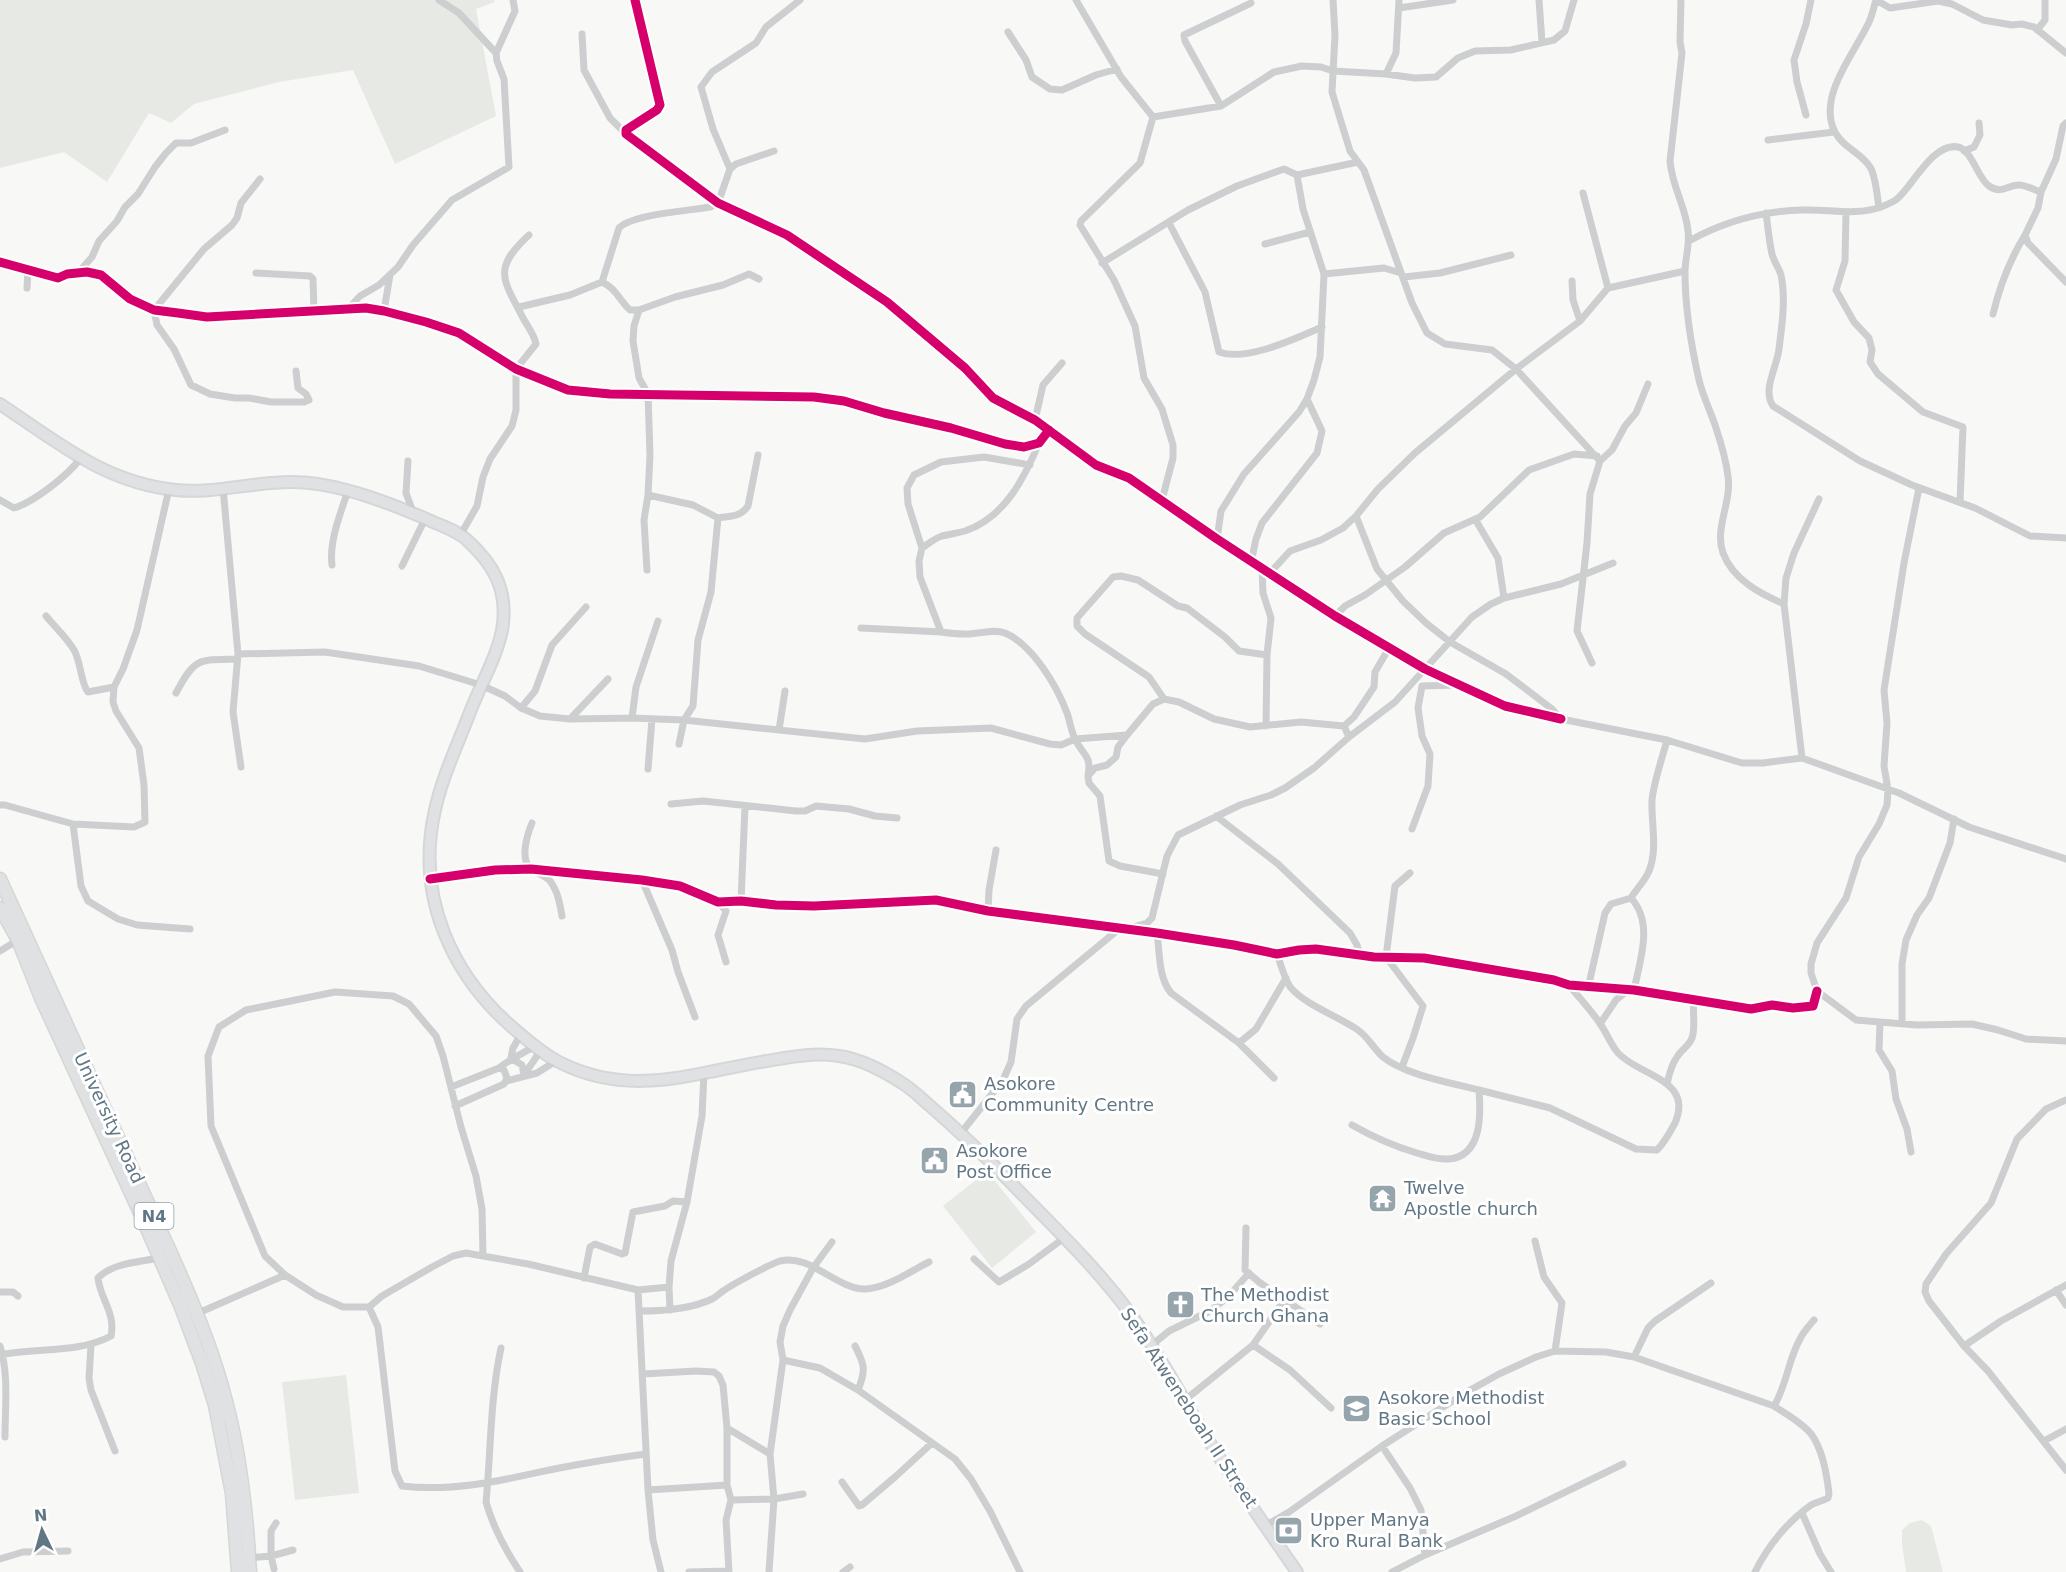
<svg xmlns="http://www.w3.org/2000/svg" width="2066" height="1572" font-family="'DejaVu Sans',sans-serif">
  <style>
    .green { fill: #e7eae4 }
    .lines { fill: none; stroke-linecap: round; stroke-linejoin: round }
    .primary-casing { stroke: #d5d6d7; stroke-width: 14 }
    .highway-casing { stroke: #d5d6d6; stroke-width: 15 }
    .street { stroke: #cdcecf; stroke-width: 7 }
    .primary { stroke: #e0e1e2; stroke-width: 10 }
    .highway { stroke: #e0e1e2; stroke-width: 12 }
    .cycleway-casing { stroke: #fff; stroke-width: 13 }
    .cycleway { stroke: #d6006c; stroke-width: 9 }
    .labels { text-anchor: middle; stroke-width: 6; stroke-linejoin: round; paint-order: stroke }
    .shield { fill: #fff; stroke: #90a0a9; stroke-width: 1.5 }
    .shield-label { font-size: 16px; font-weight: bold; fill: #617784 }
    .poi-label { font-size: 18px; fill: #617784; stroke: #fff; text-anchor: start }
    .street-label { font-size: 18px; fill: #617784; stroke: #fff }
  </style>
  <rect width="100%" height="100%" fill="#f8f8f7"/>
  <path class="green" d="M 0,0 L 494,0 L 495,2 L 476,9 L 496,116 L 395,164 L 353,70 L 279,82 L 194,104 L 171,123 L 149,113 L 107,182 L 64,152 L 0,168 Z
    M 987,1171 L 1036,1232 L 992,1268 L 943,1206 Z
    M 346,1375 L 359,1493 L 295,1500 L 282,1382 Z
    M 1922,1520 L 1931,1526 L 1943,1572 L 1906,1572 L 1902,1544 L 1902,1530 L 1910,1523 Z"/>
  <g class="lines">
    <defs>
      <path id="primary" d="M 0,404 C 57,442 105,483 176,490 C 213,494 253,482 291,482 C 337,482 390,503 431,521 C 444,527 458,531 468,541 C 493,564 507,588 503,624 C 499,654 481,683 470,712 C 458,744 442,777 435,810 C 415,897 452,978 519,1033 C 532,1044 546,1056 561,1063 C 631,1098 694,1073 766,1061 C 790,1057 814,1052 839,1056 C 861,1059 887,1073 905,1085 C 914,1091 922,1099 929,1105 C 959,1131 986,1157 1013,1185 C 1054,1227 1098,1269 1132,1316 C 1161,1356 1183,1400 1209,1441 C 1237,1486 1267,1529 1297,1572"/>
      <path id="highway" d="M 0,879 L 170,1251 C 192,1300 214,1352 227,1405 C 241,1459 247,1516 250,1572
        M 0,908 L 18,940 L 41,998 L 141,1215 L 181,1307 L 202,1363 L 215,1405 L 232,1493 L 238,1572"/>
    </defs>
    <use href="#primary" class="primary-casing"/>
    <use href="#highway" class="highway-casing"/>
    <path class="street" d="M 439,0 L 459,13 L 496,53
      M 635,0 L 660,105 L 657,110 L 626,130 L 626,134 L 718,203 L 787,235 L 887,302 L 965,368 L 993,398 L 1035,420 L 1096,465 L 1129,478 L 1217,539 L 1335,616 L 1425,669 L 1505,706 L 1561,719
      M 1076,0 L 1121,77 L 1153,117 L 1221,106 L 1274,72 L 1302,66 L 1321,67 L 1333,71 L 1386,74 L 1415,78 L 1436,77 L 1458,58 L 1475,51 L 1511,50 L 1554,40 L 1565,31 L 1574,0
      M 1333,0 L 1335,35 L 1332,92 L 1350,151 L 1364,170 L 1412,303 L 1427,333 L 1445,344 L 1492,350 L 1516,369 L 1600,461
      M 1539,0 L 1542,42
      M 1681,0 L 1680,42 L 1682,53 L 1670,161 C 1672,187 1686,207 1688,231 C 1690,245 1685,258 1685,272 C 1685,309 1691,345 1699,380 C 1703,397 1711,412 1716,428 C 1721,443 1726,460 1728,476 C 1732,502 1714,529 1723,553 C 1733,580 1761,594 1784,604 L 1802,758
      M 1399,8 L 1453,0
      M 2037,30 L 2045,20 L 2045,0
      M 1008,32 L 1026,60 L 1032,77 L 1050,89 L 1062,90 L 1096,75 L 1117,69
      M 582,34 L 584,70 L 610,118 L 626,134
      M 1386,74 L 1396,53 L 1399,0
      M 1221,106 L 1185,41 L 1184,35 L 1251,3
      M 1806,115 L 1797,82 L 1794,60 L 1806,24 L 1811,0
      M 1153,117 L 1140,163 L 1081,221 L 1080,225 L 1114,280 L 1135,326 L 1144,378 L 1162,409 L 1173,445 L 1173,458 L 1162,500
      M 2066,123 L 2063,126 L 2056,159 L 2041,192 L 2038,208 L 2025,235 L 2028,243 L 2066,282
      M 1768,140 L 1834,132
      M 1964,151 L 1974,147 L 1980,135 L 1979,123
      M 730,169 L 713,129 L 701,87 L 712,72 L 756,43 L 766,27 L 800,0
      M 1297,175 L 1358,162
      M 260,179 L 241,203 L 237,218 L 232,225 L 204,249 L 154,310 L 157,325 L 174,349 L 191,385 L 210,394 L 235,398 L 249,398 L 271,402 L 304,402 L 309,400 L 306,394 L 298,388 L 296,371
      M 1583,193 L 1608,288
      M 1879,207 C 1877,197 1876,176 1870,167 C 1862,153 1843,148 1835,132 C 1817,98 1853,55 1867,26 C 1872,18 1873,9 1876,0 L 1890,8 L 1938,1 L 1952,4 L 1983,20 L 2012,25 L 2022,24 L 2034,27 L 2066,53
      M 1846,212 L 1845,261 L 1836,290 L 1854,322 L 1869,338 L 1872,350 L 1870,362 L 1878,374 L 1923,412 L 1963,427 L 1960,502
      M 1766,213 C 1768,227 1769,241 1772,254 C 1774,262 1779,268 1781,275 C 1786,299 1782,325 1779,349 C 1777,367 1762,390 1773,406 L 1860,461 L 1912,485 L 1975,508 L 2030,536 L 2066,538
      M 1169,223 L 1205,292 L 1219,352 C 1247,362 1296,338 1322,327
      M 1689,241 C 1725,221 1762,211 1803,210 C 1829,209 1856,216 1881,207 C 1886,205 1893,202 1897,199 C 1912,187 1933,142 1958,147 C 1972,150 1978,179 1989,186 C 2002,195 2007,185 2019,185 C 2025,185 2035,190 2041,192
      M 1265,244 L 1310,232
      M 0,262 L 58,278 L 67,274 L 87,272 L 101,275 L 130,299 L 154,310 L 178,313 L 207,317 L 366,308 L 384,311 L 426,322 L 459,333 L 516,369 L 568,390 L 610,394 L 814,397 L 844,401 L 884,413 L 951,428 L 1005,444 L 1024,447 L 1039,443 L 1049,430
      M 1102,263 L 1188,210 L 1237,186 L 1284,169 L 1297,175 L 1303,209 L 1324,274 L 1320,357 L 1314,380 L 1307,399 L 1299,412 L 1244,474 L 1221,511 L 1217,539
      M 78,273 L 92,257 L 99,241 L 117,221 L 125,207 L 138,194 L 155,167 L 166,153 L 176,143 L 191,143 L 225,130
      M 256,273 L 310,276 L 313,279 L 314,312
      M 1324,274 L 1384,268 L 1401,273
      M 1404,277 L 1440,273 L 1511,255
      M 1572,281 L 1573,300 L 1580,321
      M 602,282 C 617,289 618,299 630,310 L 639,310
      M 27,288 L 28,271
      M 519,307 L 570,295 L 602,282 L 619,228 C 633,214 688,211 710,207 L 718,203 L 730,169 L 736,164 L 774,151
      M 348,309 L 360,296 L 379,285 L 398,267 L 413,245 L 452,200 L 509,167 L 504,79 L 497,61 L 496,53 L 515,11 L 513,0
      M 384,311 L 390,275
      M 1993,314 C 2000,285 2009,261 2025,235
      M 1035,420 L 1043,385 L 1062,363
      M 408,461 L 406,493 L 413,512
      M 1030,465 L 984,457 L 941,462 L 914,475 L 907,488 L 908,504 L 922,548 L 919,561 L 920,577 L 941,632 C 948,633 956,634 964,634 C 976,635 993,628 1005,633 C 1032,644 1057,686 1067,713 C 1070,721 1071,731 1075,739 C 1083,756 1092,755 1088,776
      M 223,488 L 238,654 L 233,712 L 241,767
      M 648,495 L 693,505 L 718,518 L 711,592 L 698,640 L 693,706 L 684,720 L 679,744
      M 0,500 L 14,508 C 34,502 67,476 80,459
      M 1356,516 L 1377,569 L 1403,601 L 1426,623 L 1450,642 L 1506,674 L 1552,709 L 1561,719 L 1667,740 L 1742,763 L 1763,763 L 1802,758 L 1899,793 L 1969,827 L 2066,859
      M 718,518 C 730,516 741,517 748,506 L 758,455
      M 1475,519 L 1498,558 L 1504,598
      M 461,534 L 477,506 L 483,477 L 490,459 L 512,426 L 516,410 L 516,369 L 536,344 C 534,334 528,327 523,318 C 503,279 492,269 529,235
      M 922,548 C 928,544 935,538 942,536 C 950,534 958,533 965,531 C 1004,518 1024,479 1039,443
      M 332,565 C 329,542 340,514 348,491
      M 402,566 L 425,519
      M 647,570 L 644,520 L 648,495 L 650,455 L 648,394 L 639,378 L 633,341 L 634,326 L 639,310 L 675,297 L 723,285 L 749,274 L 759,279
      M 1269,574 L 1290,551 L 1321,540 L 1343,528 L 1356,516 L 1378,489 L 1415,453 L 1516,369 L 1580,321 L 1608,288 L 1685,271
      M 1784,604 L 1786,578 L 1794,553 L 1819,499
      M 46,616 C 55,627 67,638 74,650 C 81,662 81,684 88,692 L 114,687
      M 1335,616 L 1345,606 L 1365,595 L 1405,567 L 1444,533 L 1480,517 L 1529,470 L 1574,454 L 1597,456
      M 861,628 L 941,632
      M 238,654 L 325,652 L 419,666 L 481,685 L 505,696 L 521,708 L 540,716 L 570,719 L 632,718 L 684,720 L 865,739 L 917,731 L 991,728 L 1050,744 L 1061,745 L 1075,739 L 1127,735 L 1153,704 L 1164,699 L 1179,702 L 1214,719 L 1250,727 L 1301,722 L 1344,726 L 1349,737
      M 1592,663 L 1577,631 L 1587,543 L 1590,494 L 1600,461 L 1612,450 L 1625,426 L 1636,413 L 1648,384
      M 176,693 C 195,657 198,660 237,659
      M 1164,699 L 1149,677 L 1085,634 L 1077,626 L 1077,618 L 1113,577 L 1121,576 L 1138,580 L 1178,606 L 1187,608 L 1225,637 L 1239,651 L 1267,655
      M 521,708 L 535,691 L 552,645 L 586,607
      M 632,718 L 636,687 L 658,621
      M 570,719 L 608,679
      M 1266,726 L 1267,655 L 1271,618 L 1263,593 L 1262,569 L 1252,558 L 1256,539 L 1262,523 L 1317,453 L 1322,431 L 1307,399
      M 1344,726 L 1354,717 L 1374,687 L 1375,672 L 1389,648
      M 779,730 L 785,691
      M 1127,735 L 1118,747 L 1116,757 L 1107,765 L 1095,768 L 1088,776 L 1089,783 L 1100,796 L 1109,861 L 1120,866 L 1163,874
      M 648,769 L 652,719
      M 671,804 L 703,801 L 796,811 L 805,811 L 816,806 L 849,809 L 875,816 L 897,818
      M 0,805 L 5,805 L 73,824 L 134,827 L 145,822 L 144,785 L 139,748 L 116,711 L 113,702 L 114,687 L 123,669 L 137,630 L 169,489
      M 1216,816 L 1278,864 L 1350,933 L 1357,945 L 1360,956
      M 532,823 C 527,835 520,858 530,868 C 536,873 545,875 550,881 C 558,891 560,905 562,916
      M 73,824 L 81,886 L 88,901 L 118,919 L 137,925 L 190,929
      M 1412,829 L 1428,786 L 1430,754 L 1422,736 L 1418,708 L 1422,686 L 1457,685
      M 430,879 L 495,870 L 531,869 L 642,880 L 680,886 L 718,902 L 741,901 L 776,905 L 814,906 L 936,900 L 988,911 L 1157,933 L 1234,945 L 1277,954 L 1299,950 L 1316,949 L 1374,957 L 1424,958 L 1554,980 L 1569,985 L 1634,990 L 1751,1009 L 1772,1005 L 1793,1008 L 1813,1006 L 1817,991
      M 642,880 L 672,950 L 678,972 L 695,1017
      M 1631,898 C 1654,923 1640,960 1634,990
      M 741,901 L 745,806
      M 718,902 L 726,911 L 718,935 L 726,962
      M 988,911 L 989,890 L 996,850
      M 1133,927 L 1147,923 L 1152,918 L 1167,856 L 1178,835 L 1240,805 L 1271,795 L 1285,788 L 1314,768 L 1349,737 L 1395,702 L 1472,617 L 1491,604 L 1504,598 L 1561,584 L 1613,563
      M 1157,933 C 1160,953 1158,977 1171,993 L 1239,1043 L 1256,1029 L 1286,978
      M 0,951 L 18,940
      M 1277,954 C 1281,964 1284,979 1291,988 C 1307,1006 1338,1016 1358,1030 C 1368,1037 1374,1049 1383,1057 C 1405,1075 1452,1083 1479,1090 C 1481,1115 1482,1156 1449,1159 C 1438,1160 1427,1156 1417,1153 C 1393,1146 1373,1137 1352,1125
      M 1588,988 L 1605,913 L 1611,904 L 1631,898 C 1637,888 1645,881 1649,871 C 1658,849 1651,823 1652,800 C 1654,781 1662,759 1667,740
      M 1880,1022 L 1856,1020 L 1817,991 L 1811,973 L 1811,964 L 1817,943 L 1846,898 L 1859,857 L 1879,824 L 1887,805 L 1888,790 L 1884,766 L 1887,723 L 1884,690 L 1904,563 L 1919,488
      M 1902,1023 L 1902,964 L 1906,940 L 1917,915 L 1929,898 L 1950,843 L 1954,819
      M 1600,1024 L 1616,1000 L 1628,990
      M 1239,1043 L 1274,1078
      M 511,1058 L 513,1048 L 521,1034
      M 511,1058 L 522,1065 L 524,1075
      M 1402,1067 L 1413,1038 L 1423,1006 L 1386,957 L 1395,886 L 1410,873
      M 499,1068 C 511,1058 522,1054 535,1046
      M 524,1075 L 541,1050
      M 507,1081 L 537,1073 L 556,1061
      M 1667,1084 C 1669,1075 1671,1065 1677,1057 C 1681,1050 1689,1046 1692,1038 C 1696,1027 1692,1013 1694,1000
      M 451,1087 L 499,1068 L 504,1070 L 507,1078 L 504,1084 L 455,1106
      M 1479,1090 L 1550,1108 L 1636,1149 L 1657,1150 C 1665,1142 1670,1132 1675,1123 C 1694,1079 1639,1076 1618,1053 C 1611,1045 1607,1034 1601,1025 C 1592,1011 1580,999 1569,985
      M 2066,1100 L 2046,1109 L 2017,1139 L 1991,1203 L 1946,1254 L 1926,1284 L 1925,1292 L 1929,1301 L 1964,1346 L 1988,1371 L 2066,1470
      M 961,1133 L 1003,1080 L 1011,1062 L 1017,1019 L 1026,1006 L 1119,929 L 1122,928
      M 1911,1152 L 1907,1129 L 1896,1099 L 1892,1071 L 1879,1050 L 1880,1022 L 1917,1025 L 1972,1024 L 1998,1030 L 2026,1039 L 2066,1041
      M 1246,1228 L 1245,1270 L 1259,1282 L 1320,1324
      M 1535,1241 L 1544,1277 L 1562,1303 L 1555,1351
      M 974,1259 L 999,1282 L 1029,1264 L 1064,1238
      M 584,1278 L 590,1247 L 595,1244 L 622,1254 L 625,1253 L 633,1212 L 665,1206 L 673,1201 L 687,1202
      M 669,1287 L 670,1310
      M 638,1290 L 648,1490 L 653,1540 L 661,1572
      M 2056,1290 L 2066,1305
      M 0,1292 L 13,1292 L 18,1296
      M 369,1307 L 343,1307 L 316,1295 L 285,1275 L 265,1256 L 211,1126 L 208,1056 L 219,1027 L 246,1010 L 335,992 L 393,996 L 409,1004 L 436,1036 L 443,1056 L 461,1127 L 476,1176 L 482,1209 L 483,1255
      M 640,1311 C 664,1311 691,1309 712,1299 C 716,1297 720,1293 723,1291 C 733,1284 770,1264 780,1261 C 810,1253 837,1290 866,1289 C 887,1288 911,1271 929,1262
      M 196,1314 L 285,1275
      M 91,1345 L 89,1378 L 91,1390 L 115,1451
      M 1152,1345 L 1169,1331 L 1210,1311 L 1227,1298 L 1249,1273
      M 1253,1345 L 1290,1370 L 1331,1408
      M 0,1346 C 9,1374 5,1408 5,1437
      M 855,1346 C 865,1365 866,1370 858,1390
      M 1964,1346 L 2001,1321 L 2066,1285
      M 501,1348 C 490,1399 491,1451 486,1502 C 493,1527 506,1551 520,1572
      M 0,1355 C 37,1347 77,1354 111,1336 C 116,1313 100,1299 98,1278 C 112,1263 140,1262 159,1258
      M 1634,1357 L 1648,1328 L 1655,1321 L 1711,1283
      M 783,1360 L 820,1368 L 858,1390 L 955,1459 L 971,1479 L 990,1511 L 1020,1572
      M 643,1374 L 696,1371 L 714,1372 L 719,1376 L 723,1385 L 727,1428 L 727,1485 L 731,1500 L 726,1520 L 729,1572
      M 1185,1400 L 1253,1345 L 1285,1299
      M 727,1428 L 770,1454
      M 2044,1441 L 2066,1429
      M 1382,1446 L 1410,1488 L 1421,1510 L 1425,1555
      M 646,1454 C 615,1458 585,1463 554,1469 C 504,1480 454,1492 402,1486 L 395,1471 L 378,1327 L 369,1307 L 382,1296 L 432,1267 L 453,1256 L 466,1253 L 528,1264 L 638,1290 L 669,1287 L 671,1261 L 687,1202 L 702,1116 L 704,1072
      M 842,1482 L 859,1506 L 862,1505 L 895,1477 L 932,1443
      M 648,1490 L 727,1485
      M 731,1500 L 774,1499 L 803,1494
      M 1802,1513 L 1820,1554 L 1831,1572
      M 1265,1526 L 1289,1512 L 1382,1446 L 1465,1393 L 1499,1374 L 1536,1357 L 1555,1351 L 1606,1352 L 1634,1357 L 1774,1406 C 1787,1385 1788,1360 1800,1339 C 1803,1332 1809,1326 1814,1320
      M 249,1558 L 271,1556 L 271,1531 L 276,1523
      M 0,1559 L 23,1552 L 68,1551
      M 274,1569 L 271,1556 L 293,1550
      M 689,1572 L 729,1571
      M 769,1572 L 774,1499 L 770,1454 L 783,1360 L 780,1342 L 783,1326 L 790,1310 L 813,1268 L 832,1242
      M 843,1572 L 850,1567
      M 1392,1572 L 1425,1555 L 1516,1516 L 1623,1464
      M 1755,1572 C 1767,1547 1788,1521 1811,1505 C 1816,1502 1823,1501 1828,1498 L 1829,1494 C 1827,1475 1823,1451 1812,1435 C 1803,1423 1786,1414 1774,1406"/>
    <use href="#primary" class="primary"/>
    <use href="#highway" class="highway"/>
    <defs>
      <path id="cycleway" d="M 635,0 L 660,105 L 657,110 L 626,130 L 626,134 L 718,203 L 787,235 L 887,302 L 965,368 L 993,398 L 1035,420 L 1096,465 L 1129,478 L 1217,539 L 1335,616 L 1425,669 L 1505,706 L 1561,719
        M 0,262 L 58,278 L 67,274 L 87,272 L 101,275 L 130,299 L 154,310 L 178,313 L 207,317 L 366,308 L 384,311 L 426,322 L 459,333 L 516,369 L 568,390 L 610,394 L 814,397 L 844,401 L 884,413 L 951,428 L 1005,444 L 1024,447 L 1039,443 L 1049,430
        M 430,879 L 495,870 L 531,869 L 642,880 L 680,886 L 718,902 L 741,901 L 776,905 L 814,906 L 936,900 L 988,911 L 1157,933 L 1234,945 L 1277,954 L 1299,950 L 1316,949 L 1374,957 L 1424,958 L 1554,980 L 1569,985 L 1634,990 L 1751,1009 L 1772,1005 L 1793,1008 L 1813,1006 L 1817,991"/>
    </defs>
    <use href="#cycleway" class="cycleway-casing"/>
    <use href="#cycleway" class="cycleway"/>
  </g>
  <defs>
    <symbol id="civic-square" viewBox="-11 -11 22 22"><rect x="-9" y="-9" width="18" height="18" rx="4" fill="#96a4ac" stroke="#fff"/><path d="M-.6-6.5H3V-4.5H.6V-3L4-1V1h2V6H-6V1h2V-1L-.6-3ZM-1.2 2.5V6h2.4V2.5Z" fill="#fff"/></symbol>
    <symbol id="temple-square" viewBox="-11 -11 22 22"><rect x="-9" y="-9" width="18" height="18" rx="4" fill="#96a4ac" stroke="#fff"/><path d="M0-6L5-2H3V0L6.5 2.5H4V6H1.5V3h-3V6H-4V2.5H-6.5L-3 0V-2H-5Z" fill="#fff"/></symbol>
    <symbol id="church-square" viewBox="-11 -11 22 22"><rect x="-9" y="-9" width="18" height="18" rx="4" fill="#96a4ac" stroke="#fff"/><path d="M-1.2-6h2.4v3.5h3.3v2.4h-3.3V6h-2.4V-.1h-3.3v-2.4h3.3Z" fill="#fff"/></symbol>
    <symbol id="school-square" viewBox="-11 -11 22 22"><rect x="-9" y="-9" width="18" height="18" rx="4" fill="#96a4ac" stroke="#fff"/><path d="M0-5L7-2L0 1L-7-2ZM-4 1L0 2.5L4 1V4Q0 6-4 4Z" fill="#fff"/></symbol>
    <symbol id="bank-square" viewBox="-11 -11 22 22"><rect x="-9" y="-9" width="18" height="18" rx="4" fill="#96a4ac" stroke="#fff"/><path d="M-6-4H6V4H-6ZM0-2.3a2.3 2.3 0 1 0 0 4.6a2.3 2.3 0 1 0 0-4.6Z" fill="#fff"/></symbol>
  </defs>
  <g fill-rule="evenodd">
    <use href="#civic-square" x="946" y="1078" width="33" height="33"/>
    <use href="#civic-square" x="918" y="1144" width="33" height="33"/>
    <use href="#temple-square" x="1366" y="1182" width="33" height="33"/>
    <use href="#church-square" x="1164" y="1288" width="33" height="33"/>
    <use href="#school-square" x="1340" y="1392" width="33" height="33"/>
    <use href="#bank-square" x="1272" y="1514" width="33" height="33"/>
  </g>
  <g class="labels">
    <rect class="shield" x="134.5" y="1203" width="39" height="26" rx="4.5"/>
    <g class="shield-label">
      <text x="154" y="1222">N4</text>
    </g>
    <g class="poi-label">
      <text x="984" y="1090">Asokore<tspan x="984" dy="21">Community Centre</tspan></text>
      <text x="956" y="1157">Asokore<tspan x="956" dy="21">Post Office</tspan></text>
      <text x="1404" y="1194">Twelve<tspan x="1404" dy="21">Apostle church</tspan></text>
      <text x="1201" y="1301">The Methodist<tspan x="1201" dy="21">Church Ghana</tspan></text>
      <text x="1378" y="1404">Asokore Methodist<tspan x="1378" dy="21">Basic School</tspan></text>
      <text x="1310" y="1526">Upper Manya<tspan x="1310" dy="21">Kro Rural Bank</tspan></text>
    </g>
    <g class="street-label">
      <text transform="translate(109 1118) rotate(65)" y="6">University Road</text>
      <text transform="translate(1189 1408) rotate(57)" y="6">Sefa Atweneboah II Street</text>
    </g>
  </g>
  <g transform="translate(42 1530) rotate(355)" stroke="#ffffff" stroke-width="4.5" paint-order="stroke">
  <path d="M0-4.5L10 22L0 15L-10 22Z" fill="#617784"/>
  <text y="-9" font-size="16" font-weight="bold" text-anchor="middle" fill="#617784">N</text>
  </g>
</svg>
